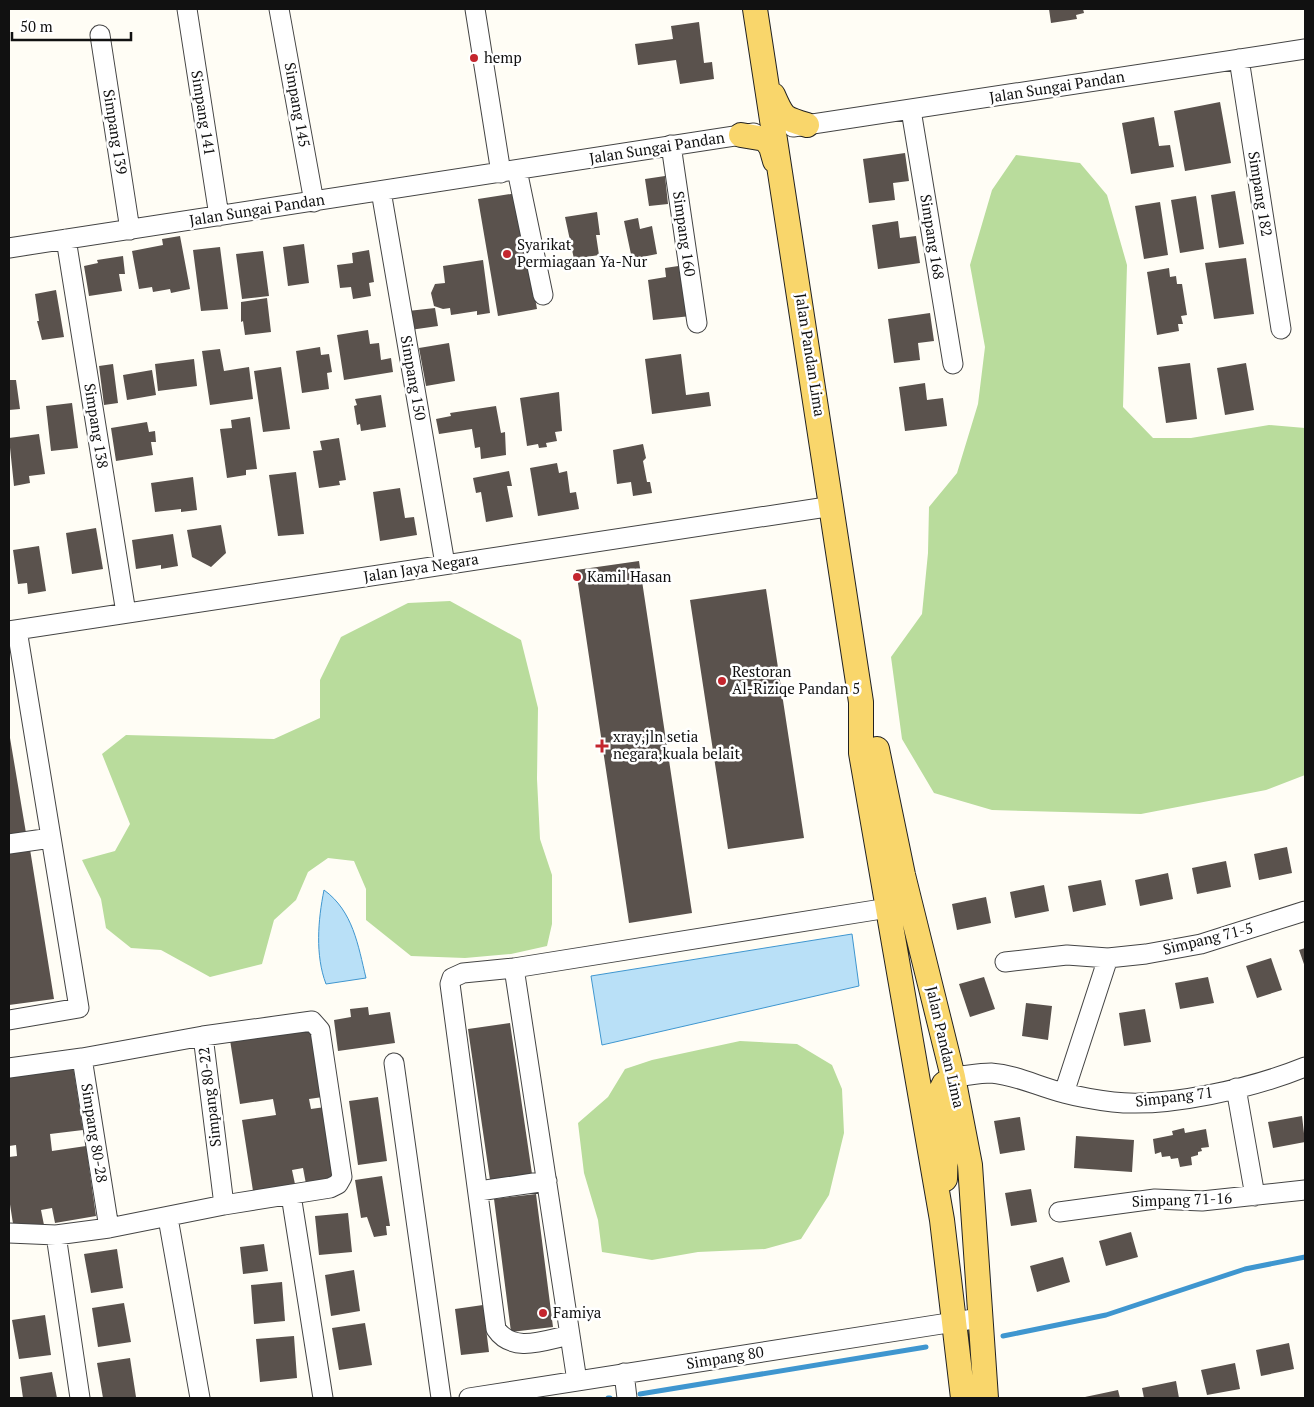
<svg xmlns="http://www.w3.org/2000/svg" width="1314" height="1407" font-family="'PT Serif',serif">
  <style>
    .forest { fill: #b9dc9c }
    .water { fill: #b9e0f7; stroke: #3f96cf }
    .lines { fill: none; stroke-linecap: round; stroke-linejoin: round }
    .stream { stroke: #3f96cf; stroke-width: 5 }
    .building { fill: #5a524d }
    .minor-casing { stroke: #444; stroke-width: 21 }
    .major-casing { stroke: #222; stroke-width: 26 }
    .minor { stroke: #fff; stroke-width: 19 }
    .major { stroke: #f9d66b; stroke-width: 24 }
    .poi-dot { fill: #c4262e; stroke: #fff; stroke-width: 2 }
    .labels { text-anchor: middle; stroke-width: 5; stroke-linejoin: round; paint-order: stroke }
    .poi-label { font-size: 15px; fill: #111; stroke: #fff; text-anchor: start }
    .street-label { font-size: 15px; fill: #111; stroke: #fff }
  </style>
  <rect width="100%" height="100%" fill="#fffdf5"/>
  <path class="forest" d="M 1016,155 L 1080,163 L 1107,195 L 1127,265 L 1123,407 L 1153,438 L 1191,438 L 1269,425 L 1305,428 L 1305,775 L 1266,790 L 1141,814 L 992,810 L 934,793 L 902,739 L 891,657 L 922,614 L 928,553 L 929,507 L 957,473 L 978,404 L 985,347 L 970,265 L 992,190 Z
    M 450,601 L 521,640 L 538,708 L 537,779 L 540,839 L 552,875 L 552,924 L 547,946 L 511,954 L 465,958 L 411,956 L 366,920 L 366,889 L 354,861 L 328,858 L 308,872 L 296,900 L 274,920 L 262,964 L 210,977 L 161,950 L 131,948 L 106,928 L 101,899 L 82,860 L 115,851 L 130,824 L 102,754 L 126,735 L 274,739 L 320,718 L 320,680 L 341,637 L 408,603 Z
    M 740,1041 L 797,1044 L 832,1065 L 842,1089 L 844,1133 L 829,1195 L 801,1239 L 765,1249 L 698,1252 L 652,1260 L 602,1252 L 598,1220 L 584,1173 L 578,1123 L 608,1097 L 625,1069 L 652,1060 Z"/>
  <path class="water" d="M 324,890 C 353,911 358,945 366,978 L 326,984 C 315,955 318,920 324,890 Z
    M 852,934 L 859,986 L 602,1045 L 591,976 Z"/>
  <g class="lines">
    <path class="stream" d="M 1003,1336 L 1106,1315 L 1245,1269 L 1305,1257
      M 640,1394 L 926,1347
      M 608,1398 L 610,1398"/>
  </g>
  <path class="building" d="M 1049,9 L 1083,9 L 1084,13 L 1076,15 L 1077,19 L 1051,23 Z
    M 699,22 L 704,63 L 712,62 L 714,79 L 680,84 L 676,60 L 638,65 L 635,44 L 673,39 L 671,26 Z
    M 1220,102 L 1231,163 L 1185,171 L 1174,111 Z
    M 1154,117 L 1159,146 L 1170,145 L 1174,167 L 1131,174 L 1122,123 Z
    M 905,153 L 909,181 L 893,183 L 895,200 L 869,203 L 863,159 Z
    M 665,176 L 668,204 L 649,206 L 645,179 Z
    M 1235,191 L 1244,244 L 1219,248 L 1211,195 Z
    M 517,193 L 537,309 L 498,316 L 478,199 Z
    M 1196,196 L 1204,249 L 1180,253 L 1171,200 Z
    M 1160,202 L 1168,255 L 1144,259 L 1135,206 Z
    M 597,212 L 600,235 L 596,235 L 599,255 L 574,259 L 565,217 Z
    M 638,218 L 640,229 L 652,226 L 657,254 L 632,259 L 624,221 Z
    M 898,221 L 900,238 L 916,236 L 920,263 L 878,269 L 872,225 Z
    M 180,236 L 190,289 L 171,293 L 170,289 L 153,292 L 152,287 L 139,289 L 132,251 L 163,245 L 162,239 Z
    M 304,244 L 309,283 L 288,286 L 283,247 Z
    M 220,247 L 228,309 L 201,311 L 193,250 Z
    M 369,250 L 374,282 L 369,283 L 371,296 L 353,299 L 351,287 L 340,288 L 337,265 L 353,263 L 352,253 Z
    M 263,251 L 269,296 L 242,299 L 236,254 Z
    M 123,256 L 125,274 L 119,274 L 122,291 L 89,296 L 84,266 L 98,263 L 97,260 Z
    M 1246,258 L 1254,314 L 1214,319 L 1205,263 Z
    M 483,260 L 490,313 L 477,315 L 477,311 L 451,315 L 450,308 L 443,309 L 434,306 L 431,293 L 435,284 L 445,283 L 443,266 Z
    M 685,265 L 691,316 L 653,320 L 648,280 L 666,277 L 665,268 Z
    M 1169,268 L 1170,277 L 1176,276 L 1177,284 L 1182,284 L 1187,315 L 1181,316 L 1183,324 L 1178,324 L 1179,331 L 1157,335 L 1147,272 Z
    M 56,290 L 64,337 L 42,340 L 37,321 L 39,321 L 35,294 Z
    M 267,298 L 271,332 L 245,335 L 243,321 L 241,322 L 241,302 Z
    M 435,308 L 438,326 L 410,330 L 408,311 Z
    M 930,313 L 934,341 L 918,343 L 920,360 L 894,363 L 888,319 Z
    M 368,330 L 370,344 L 379,343 L 381,360 L 391,358 L 393,372 L 344,380 L 337,335 Z
    M 449,343 L 455,381 L 426,386 L 419,348 Z
    M 320,347 L 321,355 L 329,354 L 332,372 L 327,373 L 329,389 L 302,393 L 296,351 Z
    M 220,349 L 224,371 L 249,367 L 253,399 L 210,405 L 202,351 Z
    M 681,354 L 686,395 L 709,392 L 711,406 L 652,414 L 645,359 Z
    M 194,359 L 197,386 L 158,391 L 155,364 Z
    M 1190,363 L 1197,419 L 1166,423 L 1158,367 Z
    M 1246,363 L 1254,410 L 1225,415 L 1217,368 Z
    M 113,364 L 118,403 L 104,405 L 99,366 Z
    M 281,367 L 290,429 L 263,432 L 254,371 Z
    M 152,370 L 156,395 L 127,400 L 123,375 Z
    M 9,380 L 16,380 L 20,409 L 9,410 Z
    M 925,383 L 927,400 L 943,398 L 947,426 L 905,431 L 899,387 Z
    M 559,392 L 562,431 L 555,432 L 557,441 L 546,443 L 547,447 L 539,448 L 538,444 L 527,446 L 520,398 Z
    M 381,395 L 386,427 L 361,431 L 360,424 L 357,425 L 354,406 L 357,405 L 355,399 Z
    M 72,403 L 78,448 L 51,451 L 46,406 Z
    M 496,406 L 501,433 L 505,432 L 506,455 L 481,459 L 480,447 L 475,448 L 472,429 L 439,434 L 436,419 L 451,416 L 450,413 Z
    M 250,417 L 257,469 L 246,470 L 246,475 L 227,478 L 220,429 L 232,428 L 231,420 Z
    M 147,422 L 149,432 L 155,431 L 156,442 L 151,442 L 153,455 L 116,461 L 111,428 Z
    M 39,434 L 45,474 L 29,476 L 30,483 L 14,486 L 9,438 Z
    M 339,438 L 346,480 L 339,481 L 340,485 L 319,488 L 313,451 L 322,450 L 320,441 Z
    M 643,444 L 646,458 L 643,461 L 647,482 L 650,482 L 652,493 L 633,496 L 631,482 L 617,484 L 613,450 Z
    M 557,463 L 559,473 L 567,471 L 570,493 L 576,492 L 579,509 L 538,516 L 530,468 Z
    M 509,471 L 512,486 L 507,486 L 513,517 L 486,522 L 481,492 L 476,493 L 473,478 Z
    M 296,472 L 304,534 L 278,536 L 269,475 Z
    M 193,477 L 197,510 L 181,512 L 181,509 L 155,512 L 151,483 Z
    M 400,488 L 405,518 L 414,517 L 417,535 L 380,541 L 373,492 Z
    M 221,525 L 226,553 L 211,567 L 192,557 L 187,530 Z
    M 96,528 L 103,569 L 72,574 L 66,533 Z
    M 173,534 L 178,566 L 161,569 L 161,565 L 136,569 L 132,540 Z
    M 39,546 L 46,591 L 28,594 L 27,583 L 18,584 L 13,550 Z
    M 639,561 L 692,913 L 629,923 L 576,570 Z
    M 766,589 L 804,838 L 728,849 L 690,600 Z
    M 9,732 L 26,833 L 9,835 Z
    M 29,843 L 54,999 L 9,1005 L 9,847 Z
    M 1287,847 L 1292,873 L 1259,880 L 1254,854 Z
    M 1226,861 L 1231,887 L 1197,894 L 1192,868 Z
    M 1168,873 L 1173,899 L 1140,906 L 1135,880 Z
    M 1101,880 L 1106,905 L 1073,912 L 1068,886 Z
    M 1044,885 L 1049,911 L 1015,918 L 1010,892 Z
    M 986,897 L 991,923 L 957,930 L 952,904 Z
    M 1305,948 L 1305,967 L 1299,950 Z
    M 1271,958 L 1282,990 L 1257,998 L 1246,966 Z
    M 984,977 L 995,1009 L 970,1017 L 959,984 Z
    M 1208,977 L 1214,1003 L 1180,1009 L 1175,983 Z
    M 1026,1003 L 1052,1006 L 1048,1040 L 1022,1036 Z
    M 368,1007 L 369,1015 L 390,1012 L 395,1043 L 338,1051 L 334,1020 L 351,1017 L 350,1009 Z
    M 1145,1009 L 1151,1042 L 1124,1046 L 1119,1013 Z
    M 510,1023 L 532,1174 L 490,1180 L 468,1029 Z
    M 312,1028 L 323,1097 L 309,1099 L 311,1109 L 325,1107 L 336,1179 L 306,1184 L 303,1168 L 292,1170 L 295,1184 L 253,1191 L 242,1120 L 276,1115 L 273,1099 L 240,1104 L 230,1040 Z
    M 73,1066 L 83,1130 L 50,1134 L 52,1151 L 86,1146 L 96,1216 L 55,1223 L 52,1208 L 41,1210 L 44,1225 L 14,1230 L 9,1198 L 9,1157 L 17,1156 L 16,1145 L 9,1146 L 9,1076 Z
    M 378,1097 L 387,1161 L 358,1165 L 349,1101 Z
    M 1302,1116 L 1305,1142 L 1273,1148 L 1268,1122 Z
    M 1020,1117 L 1025,1150 L 1000,1154 L 994,1121 Z
    M 1184,1128 L 1185,1133 L 1206,1129 L 1209,1147 L 1201,1148 L 1202,1151 L 1198,1152 L 1198,1155 L 1191,1157 L 1192,1165 L 1180,1167 L 1178,1158 L 1171,1159 L 1170,1156 L 1162,1157 L 1161,1152 L 1155,1154 L 1153,1139 L 1173,1135 L 1172,1131 Z
    M 1076,1136 L 1134,1140 L 1132,1172 L 1074,1168 Z
    M 382,1176 L 390,1226 L 386,1226 L 387,1235 L 374,1237 L 367,1217 L 361,1218 L 355,1180 Z
    M 1031,1189 L 1037,1222 L 1011,1226 L 1005,1193 Z
    M 536,1194 L 553,1327 L 511,1332 L 494,1199 Z
    M 348,1213 L 352,1252 L 319,1255 L 315,1216 Z
    M 1131,1232 L 1138,1257 L 1106,1266 L 1099,1241 Z
    M 264,1244 L 268,1271 L 243,1274 L 240,1247 Z
    M 117,1249 L 123,1288 L 91,1293 L 84,1254 Z
    M 1063,1257 L 1070,1282 L 1037,1292 L 1030,1266 Z
    M 354,1270 L 360,1311 L 331,1316 L 325,1275 Z
    M 282,1282 L 285,1321 L 254,1324 L 251,1285 Z
    M 124,1303 L 131,1342 L 98,1347 L 92,1308 Z
    M 483,1305 L 489,1352 L 461,1355 L 455,1309 Z
    M 45,1315 L 51,1355 L 19,1359 L 12,1320 Z
    M 365,1323 L 372,1365 L 339,1370 L 332,1328 Z
    M 294,1336 L 297,1378 L 260,1382 L 256,1339 Z
    M 1289,1343 L 1294,1369 L 1261,1376 L 1256,1350 Z
    M 130,1358 L 136,1397 L 103,1398 L 97,1363 Z
    M 1235,1363 L 1240,1389 L 1207,1395 L 1201,1370 Z
    M 52,1372 L 57,1398 L 23,1398 L 20,1377 Z
    M 1176,1381 L 1179,1398 L 1144,1398 L 1142,1388 Z
    M 1118,1390 L 1120,1398 L 1086,1398 L 1085,1397 Z"/>
  <g class="lines">
    <defs>
      <path id="minor" d="M 187,9 L 219,216
        M 279,9 L 314,202
        M 475,9 L 501,173
        M 100,35 L 130,230
        M 1239,59 L 1281,329
        M 911,110 L 953,364
        M 793,127 L 1305,49
        M 671,145 L 697,323
        M 517,170 L 543,295
        M 381,191 L 445,564
        M 66,239 L 126,613
        M 9,248 L 754,133
        M 9,631 L 833,506
        M 9,844 L 51,838
        M 1005,962 L 1067,955 L 1108,958 L 1146,954 L 1201,944 L 1305,911
        M 514,968 L 577,1381
        M 9,1020 L 79,1008 L 17,630
        M 312,1021 L 320,1030 L 342,1177 L 338,1184 L 330,1188 L 224,1205 L 203,1036 Z
        M 82,1058 L 203,1036
        M 394,1063 L 441,1398
        M 9,1068 L 82,1058 L 109,1228 L 56,1235 L 9,1233
        M 953,1077 C 965,1076 979,1073 991,1073 C 1017,1075 1039,1087 1064,1093 C 1079,1097 1097,1100 1113,1102 C 1168,1108 1253,1088 1305,1067
        M 1236,1088 L 1255,1196
        M 1064,1093 L 1108,958
        M 479,1191 L 547,1181
        M 291,1195 L 323,1398
        M 1059,1212 L 1155,1199 L 1202,1201 L 1305,1190
        M 168,1218 L 200,1398
        M 109,1228 L 224,1205
        M 56,1235 L 80,1398
        M 570,1335 C 545,1340 513,1354 496,1329 L 450,984 L 452,978 L 463,973 L 514,968 L 888,908
        M 624,1373 L 627,1398
        M 469,1398 L 980,1318"/>
      <path id="major" d="M 755,9 L 861,702 L 861,753 L 942,1220 L 963,1398
        M 773,95 C 783,118 783,118 807,125
        M 741,135 L 765,139 L 771,147 L 775,161
        M 877,749 L 903,875 L 953,1077 L 970,1165 L 986,1398
        M 945,1179 L 946,1144 L 940,1106 L 941,1090 L 944,1084 L 953,1077"/>
    </defs>
    <use href="#minor" class="minor-casing"/>
    <use href="#major" class="major-casing"/>
    <use href="#minor" class="minor"/>
    <use href="#major" class="major"/>
  </g>
  <g class="poi-dot">
    <circle cx="474" cy="58" r="5"/>
    <circle cx="507" cy="254" r="5"/>
    <circle cx="577" cy="577" r="5"/>
    <circle cx="722" cy="681" r="5"/>
    <path d="M599.5 738.5h5v5h5v5h-5v5h-5v-5h-5v-5h5z"/>
    <circle cx="543" cy="1313" r="5"/>
  </g>
  <g class="labels">
    <g class="poi-label">
      <text x="484" y="63">hemp</text>
      <text x="517" y="250">Syarikat<tspan x="517" dy="17">Permiagaan Ya-Nur</tspan></text>
      <text x="587" y="582">Kamil Hasan</text>
      <text x="732" y="677">Restoran<tspan x="732" dy="17">Al-Riziqe Pandan 5</tspan></text>
      <text x="613" y="742">xray,jln setia<tspan x="613" dy="17">negara,kuala belait</tspan></text>
      <text x="553" y="1318">Famiya</text>
    </g>
    <g class="street-label">
      <text transform="translate(1057 87) rotate(-9)" y="5">Jalan Sungai Pandan</text>
      <text transform="translate(297 105) rotate(80)" y="5">Simpang 145</text>
      <text transform="translate(203 113) rotate(81)" y="5">Simpang 141</text>
      <text transform="translate(115 132) rotate(81)" y="5">Simpang 139</text>
      <text transform="translate(657 148) rotate(-9)" y="5">Jalan Sungai Pandan</text>
      <text transform="translate(1260 194) rotate(81)" y="5">Simpang 182</text>
      <text transform="translate(257 210) rotate(-9)" y="5">Jalan Sungai Pandan</text>
      <text transform="translate(684 234) rotate(82)" y="5">Simpang 160</text>
      <text transform="translate(932 237) rotate(81)" y="5">Simpang 168</text>
      <text transform="translate(810 355) rotate(81)" y="5">Jalan Pandan Lima</text>
      <text transform="translate(413 378) rotate(80)" y="5">Simpang 150</text>
      <text transform="translate(96 426) rotate(81)" y="5">Simpang 138</text>
      <text transform="translate(421 568) rotate(-9)" y="5">Jalan Jaya Negara</text>
      <text transform="translate(1208 939) rotate(-14)" y="5">Simpang 71-5</text>
      <text transform="translate(945 1047) rotate(77)" y="5">Jalan Pandan Lima</text>
      <text transform="translate(210 1097) rotate(-97)" y="5">Simpang 80-22</text>
      <text transform="translate(1174 1097) rotate(-7)" y="5">Simpang 71</text>
      <text transform="translate(94 1133) rotate(81)" y="5">Simpang 80-28</text>
      <text transform="translate(1182 1200) rotate(-2)" y="5">Simpang 71-16</text>
      <text transform="translate(725 1358) rotate(-9)" y="5">Simpang 80</text>
    </g>
  </g>
  <rect width="1314" height="1407" fill="none" stroke="#111111" stroke-width="20"/>
  <path d="M12 32v8h119v-8" fill="none" stroke="#111111" stroke-width="2.5"/>
  <text x="20" y="32" font-size="15" fill="#111111" stroke="#ffffff" stroke-width="4" paint-order="stroke">50 m</text>
</svg>
